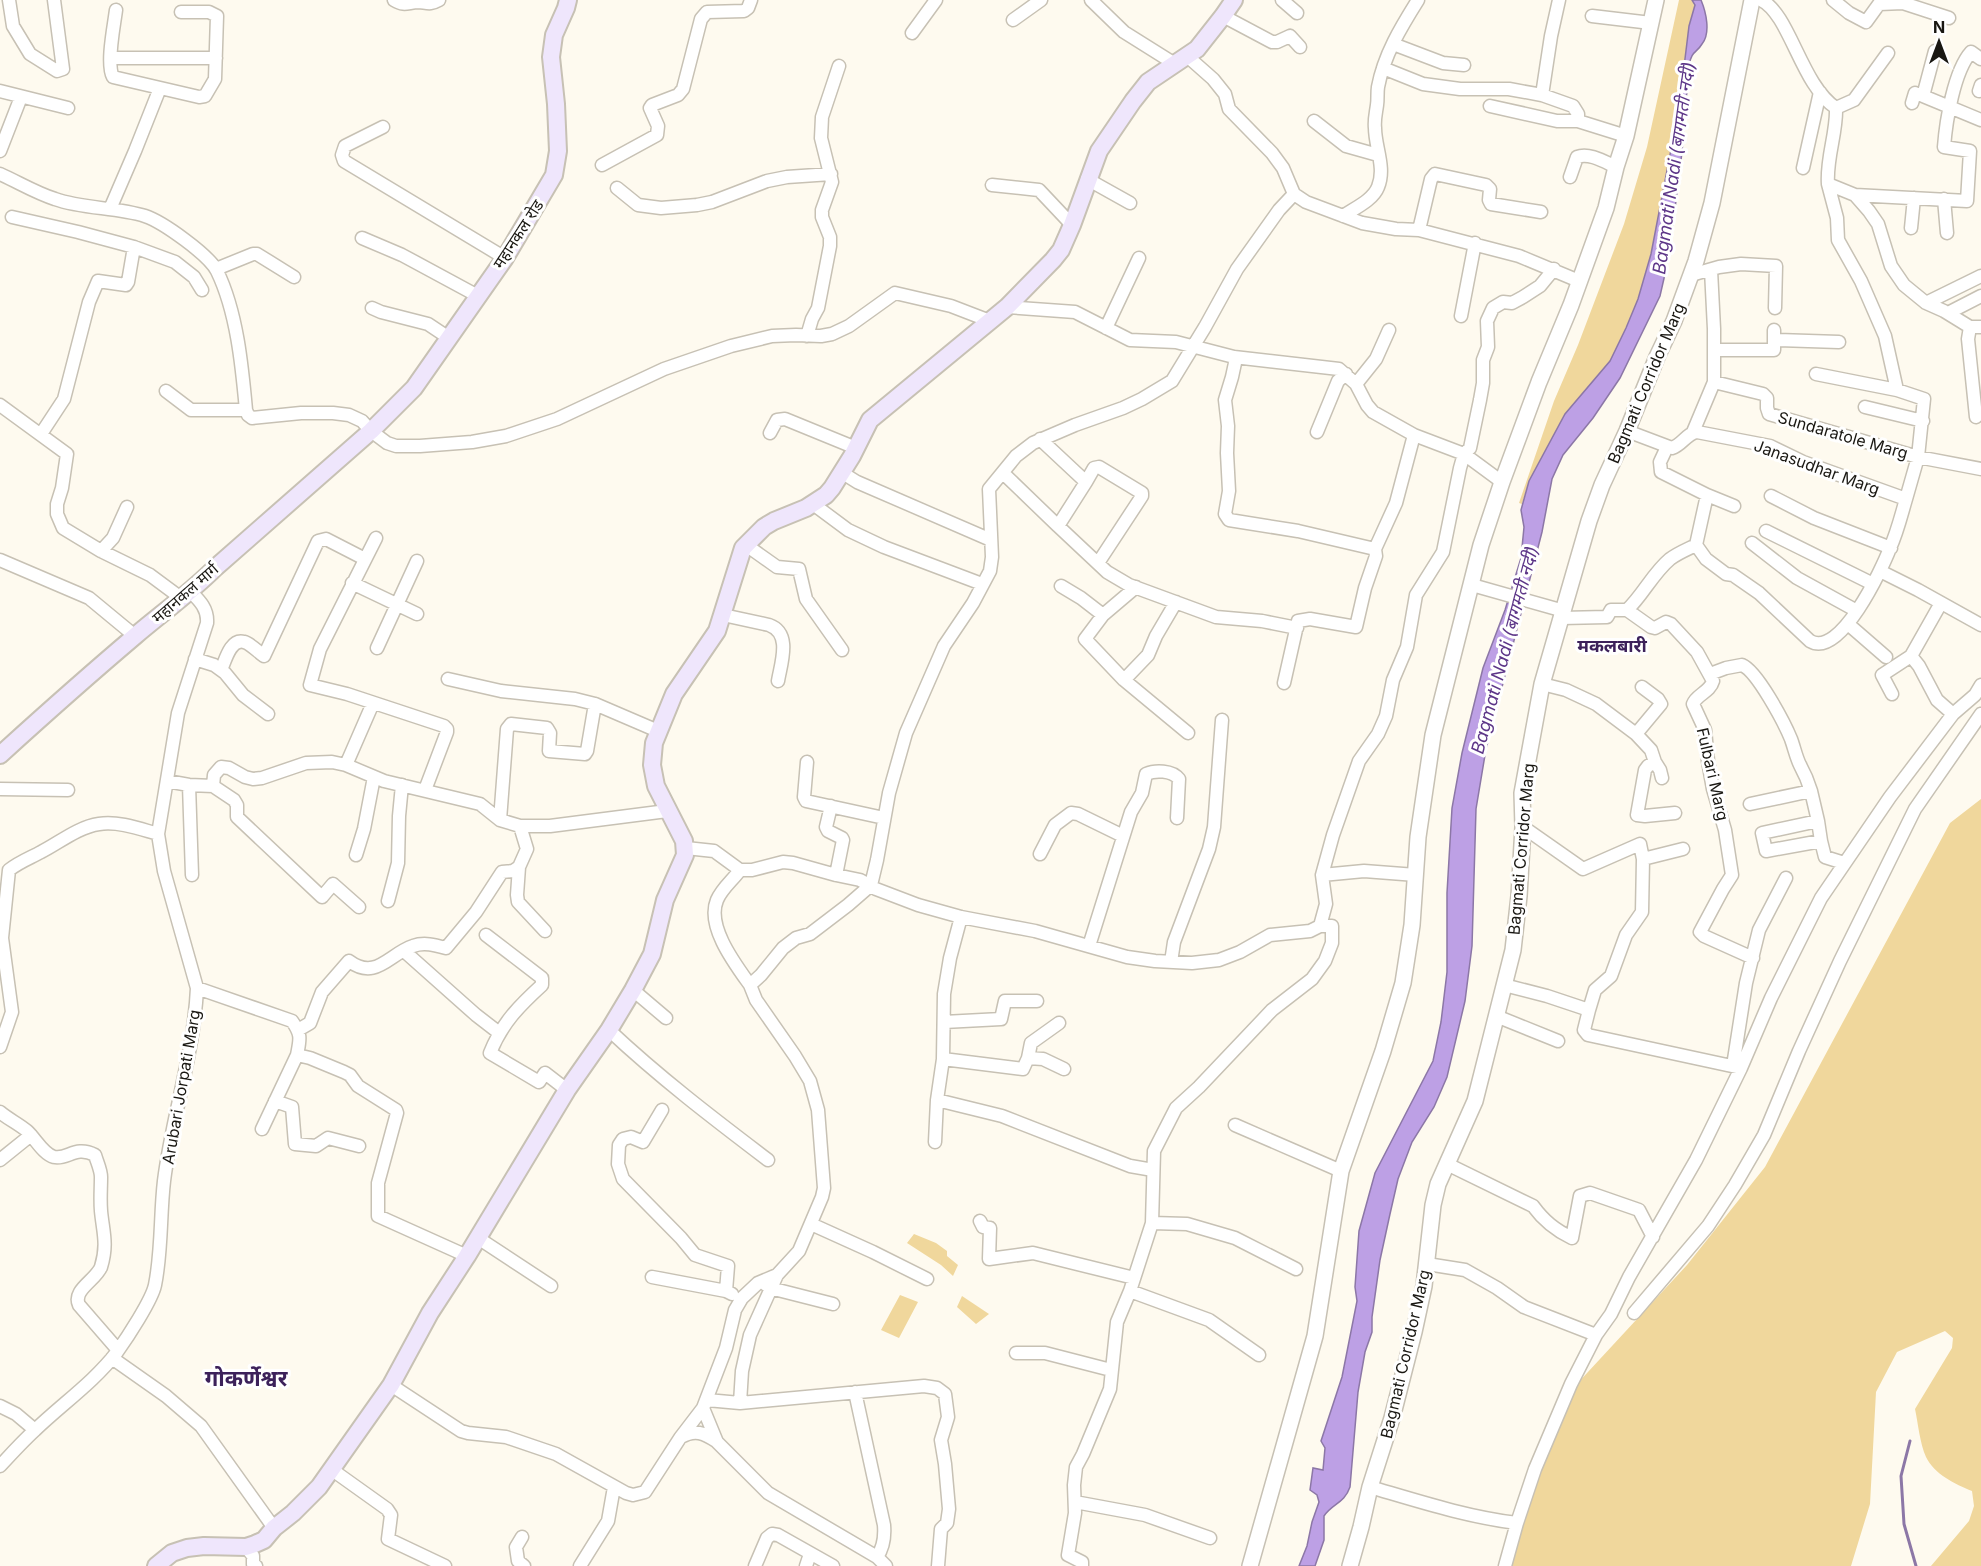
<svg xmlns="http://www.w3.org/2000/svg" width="1981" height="1566" font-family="Inter,'Noto Sans Devanagari',sans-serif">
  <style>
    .green { fill: #f0d79c }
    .water { fill: #bda0e5; stroke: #8c77a6; stroke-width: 1.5 }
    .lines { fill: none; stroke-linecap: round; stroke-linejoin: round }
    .stream { stroke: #8c77a6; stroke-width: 3 }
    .minor-casing { stroke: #c7c1b4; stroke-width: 15 }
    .tertiary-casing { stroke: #c7c1b4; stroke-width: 18 }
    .secondary-casing { stroke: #c7c1b4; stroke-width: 20 }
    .minor { stroke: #fff; stroke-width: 12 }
    .tertiary { stroke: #fff; stroke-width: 15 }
    .secondary { stroke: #efe6fc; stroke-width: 16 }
    .labels { text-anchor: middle; stroke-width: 6; stroke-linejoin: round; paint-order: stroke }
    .street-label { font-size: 16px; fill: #191712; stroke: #fff }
    .water-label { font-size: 18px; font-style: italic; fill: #5d3688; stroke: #fff }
    .neighbourhood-label { font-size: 18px; font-weight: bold; fill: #3c215a; stroke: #fff }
    .district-label { font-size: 22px; font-weight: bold; fill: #3c215a; stroke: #fff }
  </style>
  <rect width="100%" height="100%" fill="#fefaef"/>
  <path class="green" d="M 1679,0 L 1692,0 C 1697,9 1693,17 1689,26 L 1679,108 L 1651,254 L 1638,300 L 1626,328 L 1610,361 L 1565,414 L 1529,481 L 1522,504 L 1519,503 L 1554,401 L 1578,345 L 1624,224 L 1647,147 Z
    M 1981,799 L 1981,1566 L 1931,1566 L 1969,1521 L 1974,1506 L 1972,1491 C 1955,1484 1934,1474 1926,1457 C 1920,1444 1918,1423 1915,1409 L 1952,1348 L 1953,1338 L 1945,1331 L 1897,1352 L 1876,1392 L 1870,1504 L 1851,1566 L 1508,1566 L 1519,1523 L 1575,1386 L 1687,1265 L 1765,1167 L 1950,823 Z
    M 914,1234 L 936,1243 L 947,1251 L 947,1256 L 958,1265 L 953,1276 L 941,1265 L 907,1243 Z
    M 900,1295 L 918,1302 L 899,1338 L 881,1330 Z
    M 962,1296 L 989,1314 L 976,1324 L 957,1307 Z"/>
  <path class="water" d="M 1692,0 L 1701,0 C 1706,12 1711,33 1702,44 C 1696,54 1692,50 1689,65 L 1682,152 L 1673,225 L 1665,274 L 1660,296 L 1620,378 L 1593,418 L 1563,455 L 1552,479 L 1542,532 L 1486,749 L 1476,809 L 1472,946 L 1465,1001 L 1447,1077 L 1434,1107 L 1412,1142 L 1398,1179 L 1390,1214 L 1380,1260 L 1372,1317 L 1372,1332 L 1365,1352 L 1358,1392 L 1350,1487 C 1344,1504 1333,1503 1324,1516 L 1324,1540 L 1315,1566 L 1299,1566 L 1307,1546 L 1312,1522 L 1319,1502 L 1317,1495 L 1310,1490 L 1313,1468 L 1323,1470 L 1325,1448 L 1321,1441 L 1342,1377 L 1357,1301 L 1355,1287 L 1359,1231 L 1375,1173 L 1433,1061 L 1441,1022 L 1447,972 L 1447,893 L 1452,808 L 1462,753 L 1483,668 L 1505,610 L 1521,558 L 1524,527 L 1521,510 L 1529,481 L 1565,414 L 1610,361 L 1626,328 L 1638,299 L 1651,254 L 1679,108 L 1689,26 L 1695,5 Z"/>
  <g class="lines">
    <path class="stream" d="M 1910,1441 L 1901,1476 L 1904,1524 L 1916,1566"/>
    <defs>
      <path id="minor" d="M 9,0 L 13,26 L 30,54 L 57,71 L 63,69 L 54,0
        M 394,0 C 406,7 407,2 419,2 C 428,3 430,5 439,0
        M 1091,0 L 1124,32 L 1175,64
        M 1282,0 L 1297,13
        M 1761,0 C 1790,14 1801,85 1836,108 C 1837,133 1826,158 1828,184 L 1855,195 L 1869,211 L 1878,224 L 1891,266 L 1904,285 L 1926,303 L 1944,311 L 1970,327 L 1981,327
        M 1833,0 L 1849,13 L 1866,22 L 1879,4 L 1903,3 L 1949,18
        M 116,10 C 114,26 106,64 113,77 L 199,97 L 205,96 L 215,79 L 217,16 L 209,12 L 181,12
        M 1223,16 L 1272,42 L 1277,42 L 1290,36 L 1300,47
        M 1592,16 L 1651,23
        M 1013,20 L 1041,0
        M 912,33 L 936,0
        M 1393,44 L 1443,63 L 1464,65
        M 1935,51 L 1923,96 L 1981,120
        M 1187,56 L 1213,79 L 1225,94 L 1229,109 L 1272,153 L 1283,168 L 1294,194 L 1306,202 L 1362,223 L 1396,229 L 1419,230 L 1519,256 L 1579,281
        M 111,58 L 216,58
        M 1383,68 L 1423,84 L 1460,89 L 1509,89 L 1542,95 L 1573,106 L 1578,114 L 1578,121 L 1626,136
        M 0,91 L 68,108
        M 1979,91 L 1981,85
        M 1542,95 L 1551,36 L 1559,0
        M 1912,103 L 1915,93 L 1923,96
        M 1490,106 L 1557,121 L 1578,121
        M 1836,108 L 1854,100 L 1888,53
        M 1314,121 L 1346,146 L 1378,155
        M 383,127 L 345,146 L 342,155 L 344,161 L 505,258
        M 0,151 L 21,97
        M 602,165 L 657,135 L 658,126 L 650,108 L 652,105 L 678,95 L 683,89 L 701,19 L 707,12 L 744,11 L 748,8 L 751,0
        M 1803,168 L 1820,92
        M 0,174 C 18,182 36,193 55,199 C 83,209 116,207 145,216 C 163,222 209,255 217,271 C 237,312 242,366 246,410 L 248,415 L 252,418 L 301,413 L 333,413 L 349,415 L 362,421 L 371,431 L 387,443 L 396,446 L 420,446 L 472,442 L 506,436 L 557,419 L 664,369 L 731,346 L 772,336 L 796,335 L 821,336 L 832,334 L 849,326 L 895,293 L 951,306 L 990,321
        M 1570,177 L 1577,157 C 1589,152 1605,162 1616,167
        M 1087,179 L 1130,203
        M 992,185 L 1039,190 L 1072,225
        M 617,188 L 638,205 L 661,208 L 697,205 L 712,202 L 767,181 L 787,177 L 831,174
        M 1855,195 L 1967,201 L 1970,151 L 1944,147 C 1946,121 1954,71 1971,52 L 1981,59
        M 1944,199 L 1947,233
        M 110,209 L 135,151 L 160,88
        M 1343,216 C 1355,208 1373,200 1378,187 C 1386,168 1375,147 1375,128 C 1374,120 1376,113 1377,105 C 1378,99 1377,93 1378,87 C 1384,55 1401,27 1418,0
        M 12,217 L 78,232 L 134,247 L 175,262 L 194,277 L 202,290
        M 1911,228 L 1914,198
        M 1419,230 L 1431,179 L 1435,174 L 1486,185 L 1490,189 L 1489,200 L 1491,204 L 1541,212
        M 362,238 L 402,255 L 478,296
        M 216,269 L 253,254 L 257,254 L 294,277
        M 1691,275 L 1719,267 L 1741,264 L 1776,266 L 1775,308
        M 1926,303 L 1981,276
        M 1007,307 L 1075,312 L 1130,340 L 1176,342 L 1234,357 L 1339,369 L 1356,384 L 1367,405 L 1373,412 L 1414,435 L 1464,454 L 1502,482
        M 372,308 L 381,312 L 428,324 L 449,338
        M 1948,313 L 1981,296
        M 1461,316 L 1475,243
        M 1970,327 L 1968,339 L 1976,417
        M 1106,328 L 1139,258
        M 807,336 L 812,319 L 818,308 L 830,246 L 830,237 L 822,217 L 822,210 L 832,182 L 821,138 L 822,117 L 839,66
        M 1775,340 L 1839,342
        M 1714,350 L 1774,350 L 1774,330
        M 1234,357 L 1235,363 L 1232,377 L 1225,400 L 1228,426 L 1227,453 L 1229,491 L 1225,514 L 1229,520 L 1298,531 L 1375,549 L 1376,556 L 1365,588 L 1356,627 L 1310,619 L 1298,621 L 1284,683
        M 1816,374 L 1897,390
        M 1714,382 L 1763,394 L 1767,398 L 1767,408 L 1769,414 L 1918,457 L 1981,469
        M 1356,384 L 1376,359 L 1389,330
        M 166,391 L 191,410 L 246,410
        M 0,405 L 67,454 L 62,488 L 57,504 L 57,514 L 63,528 L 101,551 L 150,575 L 181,598
        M 1865,407 L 1923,421
        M 1627,431 L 1672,448 C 1682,445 1687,433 1697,432 L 1770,446 L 1803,462 L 1906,499 L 1918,457 L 1924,399 L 1897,390 L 1885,336 L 1861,281 L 1838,240 L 1837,218 L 1828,184
        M 1317,432 L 1338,381 L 1346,374
        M 1693,432 L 1714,382 L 1714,329 L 1711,270
        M 770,433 L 777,420 L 785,419 L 856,448
        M 41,434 L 64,399 L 89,302 L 98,281 L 126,285 L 128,282 L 134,247
        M 1667,447 L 1660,462 L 1661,472 L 1707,495 L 1696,545
        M 841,472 L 857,482 L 991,540
        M 1003,473 L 1058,526 L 1086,482 L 1040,439
        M 1086,482 L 1094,468 L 1099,467 L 1142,493 L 1142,496 L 1098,563
        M 1707,495 L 1734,506
        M 1771,496 L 1814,518 L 1891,548
        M 813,504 L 848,530 L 884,547 L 982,584
        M 1058,526 L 1107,572 L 1129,585 L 1216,617 L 1262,621 L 1297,628
        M 1766,531 L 1873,584
        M 376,538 L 320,649 L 310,685 L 347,694 L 444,726 L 447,729 L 447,732 L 425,790
        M 1752,543 L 1797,578 L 1857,611
        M 746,545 L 777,567 L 799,569 L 806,599 L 842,650
        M 1375,549 L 1396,503 L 1414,435
        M 101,551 L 113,538 L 127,507
        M 0,560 L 89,598 L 135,636
        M 1880,571 L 1918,590 L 1981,625
        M 352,583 L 417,614
        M 1472,585 L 1564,611
        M 1061,586 L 1081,598 L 1103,615
        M 1136,587 L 1103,615 L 1085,639 L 1124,680 L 1188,733
        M 1627,610 L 1651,627 L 1655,628 L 1666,622 L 1671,624 L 1697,652 L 1713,681 C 1710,692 1696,695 1693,704 L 1705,730 L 1708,761 L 1713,789 L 1725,830 L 1732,875 L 1723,889 L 1700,932 L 1704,936 L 1753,958
        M 1627,610 C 1643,595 1653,573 1670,559 C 1678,553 1688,549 1696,545 L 1706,559 L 1726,574 L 1733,575 L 1759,593 L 1810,641 C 1840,659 1882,569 1890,548 C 1897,533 1901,516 1906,499
        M 723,615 L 769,625 C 792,633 781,663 778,681
        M 1561,618 L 1607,617 L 1611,610 L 1627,610
        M 1848,624 L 1886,657
        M 377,648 L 417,561
        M 1911,656 L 1919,666 L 1937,700 L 1953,714
        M 195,659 L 214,665 L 225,673 L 243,695 L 268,714
        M 221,670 C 225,662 230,638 244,642 C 250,643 258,652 264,656 L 318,541 L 326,539 L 365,559
        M 1710,674 L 1726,668 L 1742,665 C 1757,671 1784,722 1791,739 C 1794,747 1796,757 1800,765 C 1805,774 1808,781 1811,791 L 1750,804
        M 448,679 L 501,691 L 575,699 L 595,704 L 658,731
        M 1124,680 L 1148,655 L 1156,636 L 1176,602
        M 1542,684 L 1566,690 L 1596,704 L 1636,734 L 1651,750 L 1655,762 L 1660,770 L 1662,778
        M 1892,694 L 1882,675 L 1911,656 L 1941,603
        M 1636,734 L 1661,704 L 1658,699 L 1642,687
        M 807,762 L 804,797 L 806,801 L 884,818
        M 1655,762 L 1648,766 L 1645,770 L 1637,815 L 1645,816 L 1675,813
        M 346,765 L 373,703
        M 167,781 L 189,785 L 213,786 L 214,775 L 221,767 L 229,768 L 245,777 L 253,779 L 262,778 L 306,763 L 332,762 L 346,765 L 384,781 L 480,804 L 500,820 L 520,826 L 550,826 L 667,811
        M 189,785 L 192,875
        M 213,786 L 234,800 L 237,805 L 237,817 L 322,897 L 333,884 L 359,907
        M 0,789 L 68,790
        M 1811,791 L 1818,821
        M 831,806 L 826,827 L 828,831 L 842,838 L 843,840 L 836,875
        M 500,820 L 507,729 L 511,724 L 547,728 L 550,733 L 549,751 L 585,754 L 587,751 L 595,704
        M 520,826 L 527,849 L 519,867 L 517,895 L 518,902 L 545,931
        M 1523,827 L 1583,869 L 1640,844 L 1643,859 L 1642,912 L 1626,935 L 1611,976 L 1595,990 L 1589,1010
        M 1821,841 L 1818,821 L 1762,833 L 1766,851 L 1821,841 L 1825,857 L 1844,863
        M 686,848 L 714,851 L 740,870 L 752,870 L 783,862 L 793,863 L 836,875 L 860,880 L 876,889 L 918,905 L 961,917 L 1035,931 L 1127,957 L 1155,961 L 1192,963 L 1219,960 L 1240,952 L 1270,935 L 1310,931 L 1320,926 L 1326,904 L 1322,875 L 1364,871 L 1416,875
        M 1040,854 L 1055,825 L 1071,813 L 1078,814 L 1123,836
        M 356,855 L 364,829 L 374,777
        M 1643,859 L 1683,849
        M 740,870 C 733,880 722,888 717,900 C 706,926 735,964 750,985
        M 1322,875 L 1333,835 L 1359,761 L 1378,734 L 1386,716 L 1393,680 L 1407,647 L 1416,595 L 1443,552 L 1460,468 L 1464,454 L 1470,448 L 1480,400 L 1483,383 L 1483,360 L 1488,347 L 1487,321 L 1493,308 L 1503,302 L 1512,303 L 1523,297 L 1540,286 L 1554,269
        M 388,901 L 398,863 L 399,816 L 402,785
        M 961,917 L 950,958 L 944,994 L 943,1059 L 1023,1069 L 1028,1058 L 1043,1059 L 1064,1069
        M 486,935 L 542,978 L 542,985 C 519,1006 502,1023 490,1053 L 539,1082 L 545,1073 L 567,1090
        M 1089,946 L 1131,812 L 1142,793 L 1146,774 C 1155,770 1172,770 1179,779 L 1177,818
        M 404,951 L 476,1015 L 498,1032
        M 1171,962 L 1174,942 L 1209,849 L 1214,827 L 1222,720
        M 1504,985 L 1547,996 L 1589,1010 L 1584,1030 L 1588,1035 L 1741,1068
        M 197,988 L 292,1021 C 302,1035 300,1039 297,1055 L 310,1058 L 344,1072 L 350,1075 L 358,1086 L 396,1110 L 397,1113 L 378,1183 L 378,1216 L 467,1256
        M 633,990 L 666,1018
        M 1496,1016 L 1558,1041
        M 944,1022 L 1001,1019 L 1005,1001 L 1037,1001
        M 298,1030 L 310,1023 L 322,992 L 349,961 C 376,981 389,954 413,946 C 424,942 435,945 446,948 L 476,912 L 502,872 L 513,871 L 519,867
        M 609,1030 C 659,1077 714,1119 768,1160
        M 0,1047 L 12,1012 L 2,938 L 9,870 C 19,862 30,858 41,852 C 59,843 78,827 99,824 C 119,821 140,829 158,834
        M 1028,1058 L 1031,1043 L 1059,1023
        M 1733,1066 L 1746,983 L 1759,930 L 1786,878
        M 937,1100 L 1002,1116 L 1130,1166 L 1153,1170
        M 275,1101 L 292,1107 L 295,1144 L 316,1146 L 328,1138 L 359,1146
        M 662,1110 L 643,1142 L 631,1137 L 623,1139 L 619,1145 L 618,1164 L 623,1179 L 681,1238 L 695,1255 L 728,1266 L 726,1291
        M 0,1112 C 8,1119 19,1124 27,1131 C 35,1138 43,1154 54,1157 C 68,1160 75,1145 95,1155 C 97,1162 101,1170 101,1177 C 101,1189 100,1199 101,1211 C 103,1232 108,1244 101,1267 C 96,1280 72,1290 79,1305 L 118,1350
        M 1235,1125 L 1341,1171
        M 262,1129 L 297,1055
        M 935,1142 L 937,1100 L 943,1059
        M 0,1160 L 31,1135
        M 1447,1164 L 1533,1206 C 1544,1221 1555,1230 1572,1238 L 1580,1196 L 1590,1193 L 1639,1210 L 1653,1237
        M 980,1221 L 983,1227 L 990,1228 L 989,1259 L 1033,1253 L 1134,1278
        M 1152,1223 L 1187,1224 L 1235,1238 L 1296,1269
        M 811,1224 L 873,1252 L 927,1279
        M 478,1238 L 551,1286
        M 1427,1264 L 1465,1270 L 1497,1288 L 1524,1307 L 1596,1335
        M 652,1277 L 726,1291 L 732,1294
        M 765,1284 L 770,1288 L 833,1304
        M 1130,1291 L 1209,1320 L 1259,1355
        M 1634,1313 L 1708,1226 L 1735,1185 L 1764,1135 L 1799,1051 L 1840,961 L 1915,809 L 1981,714
        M 1016,1353 L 1045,1353 L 1111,1370
        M 112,1358 L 166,1396 L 201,1426 L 274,1528
        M 391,1385 L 461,1431 L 468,1433 L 506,1437 L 556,1454 L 626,1493 L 633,1495 L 645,1492 L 680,1438 L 703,1408
        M 855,1392 L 884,1525 C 885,1537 884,1547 877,1557
        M 707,1400 L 740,1403 L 924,1386 L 937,1388 L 945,1394 L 948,1417 L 941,1440 L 945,1464 L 949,1509 L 947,1523 L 941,1529 L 938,1566
        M 740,1403 L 742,1371 L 750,1335 L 777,1275
        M 0,1406 L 16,1414 L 35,1430
        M 681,1437 C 695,1429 704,1433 716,1441
        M 0,1466 C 11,1454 23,1441 35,1430 C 62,1404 94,1382 117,1352 C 127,1338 152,1300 155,1285 C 162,1251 160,1215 164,1181 C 172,1116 194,1054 197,988 L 164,871 L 158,834 L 178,713 L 207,623 C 208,609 200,601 191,592
        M 331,1469 L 387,1509 L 391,1515 L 388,1539 L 445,1566
        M 1370,1487 C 1418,1501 1467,1517 1517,1523
        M 1075,1502 L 1145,1515 L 1210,1538
        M 522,1537 L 516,1547 L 518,1561 L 524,1566
        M 246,1547 L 253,1556 L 253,1564 L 256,1566
        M 580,1566 L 608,1521 L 614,1487
        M 755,1566 L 767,1538 L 772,1534 L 778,1535 L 833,1566
        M 806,1566 L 810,1554
        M 886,1566 L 877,1557 L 768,1493 L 717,1442 L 703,1408 L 726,1348 L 735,1310 L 742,1298 L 758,1283 L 777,1275 L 799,1251 L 822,1197 L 824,1188 L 818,1110 L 810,1081 L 795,1056 L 756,1000 L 750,985 L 761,975 L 783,948 L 796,938 L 810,934 L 848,905 L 871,885 L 877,860 L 889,793 L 906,733 L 944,646 L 973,603 L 990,571 L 992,557 L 989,489 L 1016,456 L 1033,443 L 1075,425 L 1123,408 L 1142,399 L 1172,381 L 1205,327 L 1237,269 L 1279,210 L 1294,194
        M 1082,1566 L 1082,1562 L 1068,1555 L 1075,1513 L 1074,1485 L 1076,1467 L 1083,1454 L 1110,1389 L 1117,1322 L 1130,1291 L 1152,1223 L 1154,1151 L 1176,1108 L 1199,1087 L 1272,1010 L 1312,979 L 1325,961 L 1332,943 L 1332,926 L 1320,926
        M 1505,1566 L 1517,1523 L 1535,1469 L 1571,1384 L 1596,1335 L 1611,1314 L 1629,1277 L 1696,1160 L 1741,1068 L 1771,998 L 1821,898 L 1890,797 L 1953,714 L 1975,695 L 1981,685"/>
      <path id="tertiary" d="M 1250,1566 L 1315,1336 L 1341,1171 L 1383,1051 L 1403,983 L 1412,925 L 1418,837 L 1433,735 L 1481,545 L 1502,482 L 1539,382 L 1571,305 L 1606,208 L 1616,167 L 1626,136 L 1656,0
        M 1350,1566 L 1361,1527 L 1370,1487 L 1392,1418 L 1414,1332 L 1424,1286 L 1433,1205 L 1438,1184 L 1475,1101 L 1513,950 L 1519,896 L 1523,827 L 1522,793 L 1542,684 L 1589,521 L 1602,485 L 1627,431 L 1657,357 L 1674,321 L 1696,261 L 1712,203 L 1752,0"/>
      <path id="secondary" d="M 0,755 C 44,715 89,675 135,636 C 162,613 190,593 215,568 L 371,431 L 414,388 L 505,258 L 554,175 L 558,151 L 556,104 L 551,57 L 554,35 L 566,8 L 568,0
        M 156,1566 L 172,1553 L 187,1548 L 204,1546 L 246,1547 L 255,1544 L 264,1540 L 274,1528 L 293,1513 L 319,1487 L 391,1385 L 430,1313 L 467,1256 L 567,1090 L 609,1030 L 633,990 L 652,954 L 665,900 L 685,855 L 684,841 L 656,786 L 652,765 L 654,743 L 674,694 L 717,631 L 743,548 L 764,527 L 774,521 L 806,508 L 826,495 L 832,488 L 852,456 L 870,420 L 1007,307 L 1053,260 L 1061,250 L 1072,225 L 1099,151 L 1133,101 L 1148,82 L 1197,49 L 1223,16 L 1234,0"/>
    </defs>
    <use href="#minor" class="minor-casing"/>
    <use href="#tertiary" class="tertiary-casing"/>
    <use href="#secondary" class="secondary-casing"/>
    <use href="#minor" class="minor"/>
    <use href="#tertiary" class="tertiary"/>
    <use href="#secondary" class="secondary"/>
  </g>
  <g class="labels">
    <g class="street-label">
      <text transform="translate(518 234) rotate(-57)" y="6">महानकल रोड</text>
      <text transform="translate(1646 383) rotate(-67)" y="6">Bagmati Corridor Marg</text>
      <text transform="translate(1843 435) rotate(16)" y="6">Sundaratole Marg</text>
      <text transform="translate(1817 467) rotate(20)" y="6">Janasudhar Marg</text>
      <text transform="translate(185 593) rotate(-41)" y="6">महानकल मार्ग</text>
      <text transform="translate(1713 774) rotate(77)" y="6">Fulbari Marg</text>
      <text transform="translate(1521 849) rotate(-85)" y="6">Bagmati Corridor Marg</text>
      <text transform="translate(181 1087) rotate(-80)" y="6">Arubari Jorpati Marg</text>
      <text transform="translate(1405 1354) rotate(-77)" y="6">Bagmati Corridor Marg</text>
    </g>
    <g class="water-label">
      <text transform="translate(1674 168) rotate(-82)" y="6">Bagmati Nadi (बागमती नदी)</text>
      <text transform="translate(1505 650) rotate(-75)" y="6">Bagmati Nadi (बागमती नदी)</text>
    </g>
    <g class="neighbourhood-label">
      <text x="1612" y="652">मकलबारी</text>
    </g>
    <g class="district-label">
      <text x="246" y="1386">गोकर्णेश्वर</text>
    </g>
  </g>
  <g transform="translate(1939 42)" stroke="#ffffff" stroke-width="4.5" paint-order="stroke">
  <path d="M0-4.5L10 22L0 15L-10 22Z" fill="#191712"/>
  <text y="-9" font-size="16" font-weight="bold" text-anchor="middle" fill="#191712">N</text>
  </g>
</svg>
